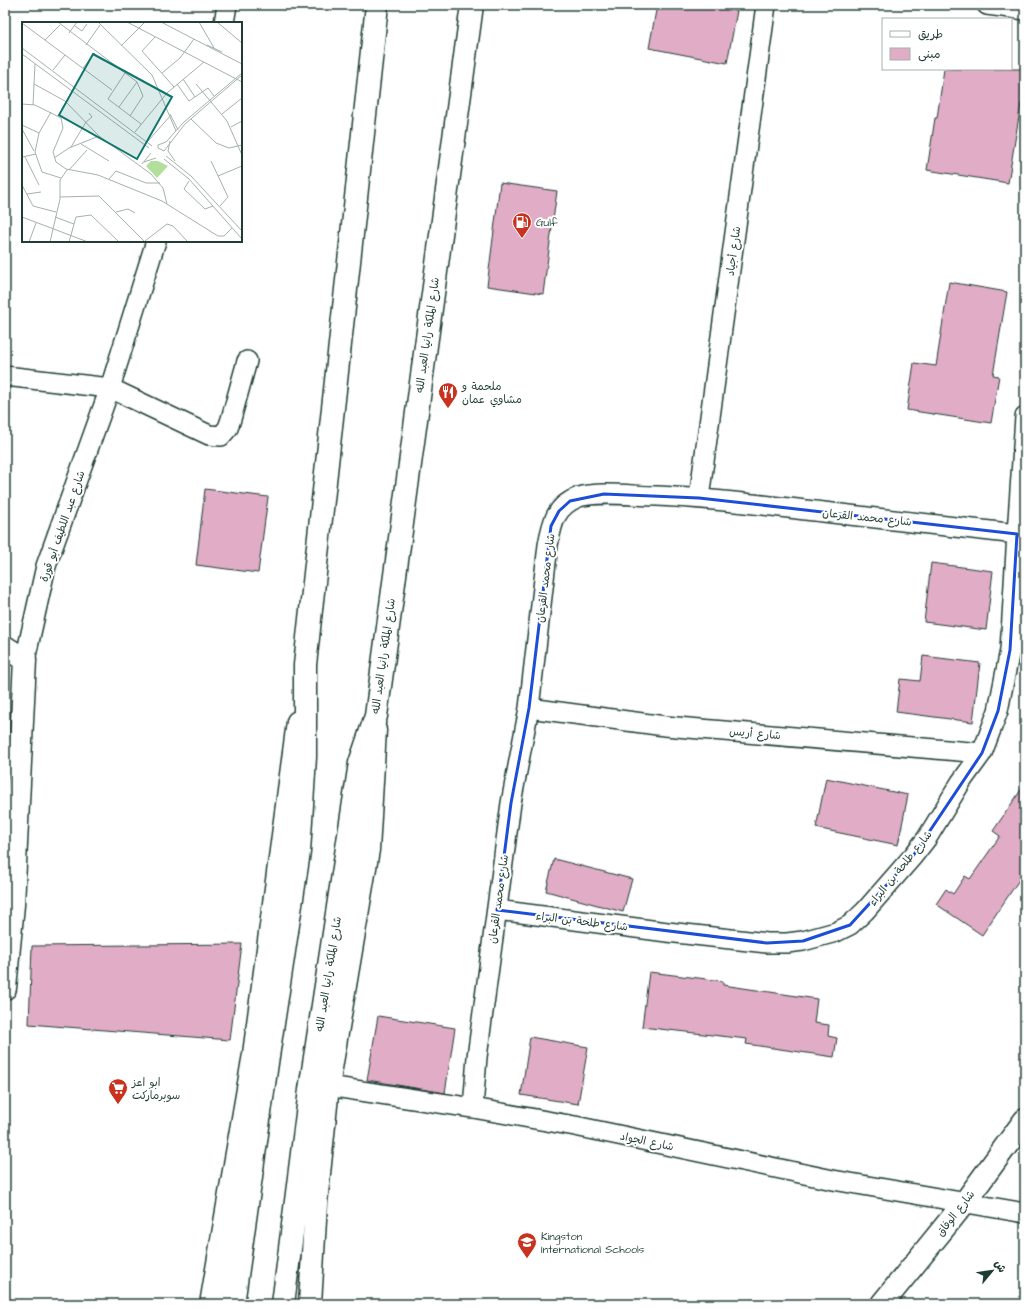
<svg xmlns="http://www.w3.org/2000/svg" width="1030" height="1309" font-family="'Architects Daughter','Playpen Sans Arabic',sans-serif">
  <style>
    .building { fill: #e0acc6; stroke: #1f3d34 }
    .lines { fill: none; stroke-linecap: round; stroke-linejoin: round }
    .minor-casing { stroke: #1f3d34; stroke-width: 22 }
    .tertiary-casing { stroke: #1f3d34; stroke-width: 25 }
    .secondary-casing { stroke: #1f3d34; stroke-width: 25 }
    .primary-casing { stroke: #1f3d34; stroke-width: 25 }
    .minor { stroke: #fff; stroke-width: 19 }
    .tertiary { stroke: #fff; stroke-width: 22 }
    .secondary { stroke: #fff; stroke-width: 22 }
    .primary { stroke: #fff; stroke-width: 22 }
    .marked { fill: none; stroke: #1d4ed8; stroke-width: 3; stroke-linejoin: round }
    .labels { text-anchor: middle; stroke-width: 4; stroke-linejoin: round; paint-order: stroke }
    .poi-label { font-size: 11px; fill: #1f3d34; stroke: #fff; text-anchor: start }
    .street-label { font-size: 11px; fill: #1f3d34; stroke: #fff }
    .inset-road { fill: none; stroke: #a5b1ae; stroke-width: 1 }
    .view { fill: #0f766e; fill-opacity: 0.15; stroke: #0f766e; stroke-width: 2 }
    .inset-edge { fill: none; stroke: #1f3d34; stroke-width: 2 }
  </style>
  <rect width="100%" height="100%" fill="#fff"/>
  <filter id="ink" filterUnits="userSpaceOnUse"><feTurbulence type="fractalNoise" baseFrequency=".025" numOctaves="2"/><feDisplacementMap in="SourceGraphic" scale="8" xChannelSelector="R" yChannelSelector="G"/><feConvolveMatrix kernelMatrix="1 2 1 2 8 2 1 2 1" color-interpolation-filters="sRGB"/></filter>
  <g filter="url(#ink)">
    <path class="building" d="M 657,5 L 705,5 L 737,11 L 727,63 L 649,48 Z
      M 944,69 L 1025,69 L 1025,105 L 1021,104 L 1008,183 L 927,170 L 935,118 L 937,118 Z
      M 500,183 L 557,191 L 543,294 L 487,286 Z
      M 949,282 L 1007,292 L 993,375 L 999,376 L 991,423 L 907,410 L 914,363 L 936,366 Z
      M 205,489 L 268,497 L 258,573 L 196,565 Z
      M 931,563 L 993,571 L 986,630 L 924,622 Z
      M 923,656 L 980,663 L 973,722 L 896,712 L 900,679 L 920,681 Z
      M 826,778 L 908,795 L 898,845 L 816,828 Z
      M 1025,784 L 1025,871 L 982,935 L 936,904 L 946,889 L 953,894 L 965,876 L 970,879 L 1000,836 L 993,831 Z
      M 554,859 L 632,879 L 623,912 L 546,891 Z
      M 242,944 L 230,1040 L 29,1024 L 32,946 Z
      M 649,972 L 723,981 L 723,985 L 817,999 L 814,1023 L 829,1025 L 828,1036 L 837,1038 L 834,1057 L 746,1044 L 747,1039 L 642,1027 Z
      M 378,1016 L 455,1028 L 445,1093 L 367,1080 Z
      M 530,1037 L 588,1047 L 578,1104 L 521,1095 Z"/>
    <g class="lines">
      <defs>
        <path id="minor" d="M 987,5 L 1025,10
          M 224,23 L 227,5
          M 5,376 L 110,388 L 209,435 L 221,436 L 228,428 L 231,419 L 247,361
          M 699,498 L 766,5
          M 25,660 L 46,566 L 110,388 L 156,241
          M 529,708 L 665,726 L 982,753
          M 497,910 L 667,932 L 767,943 L 787,943 L 803,941 L 836,932 L 850,925 L 865,911 L 913,856 L 927,838 L 961,782 L 982,753 L 998,711 L 1010,650 L 1017,534 L 1025,417
          M 328,1086 L 473,1108 L 575,1126 L 833,1180 L 1025,1213
          M 473,1108 L 477,1057 L 511,803 L 529,708 L 548,545 C 552,523 555,506 579,497 C 599,491 635,496 657,496 C 710,498 762,505 815,511 C 882,519 949,526 1017,534"/>
        <path id="tertiary" d="M 5,647 L 25,660 L 13,905 L 5,988
          M 882,1304 L 965,1202 L 1025,1120"/>
        <path id="secondary" d="M 211,1304 L 254,1054 L 298,722
          M 310,1304 L 316,1203 L 328,1086 L 368,850 L 375,730"/>
        <path id="primary" d="M 233,1304 L 267,1063 L 299,852 L 305,757 L 305,665 L 377,5
          M 283,1304 L 310,1090 L 360,763 L 376,716 L 472,5"/>
      </defs>
      <use href="#minor" class="minor-casing"/>
      <use href="#tertiary" class="tertiary-casing"/>
      <use href="#secondary" class="secondary-casing"/>
      <use href="#primary" class="primary-casing"/>
      <use href="#minor" class="minor"/>
      <use href="#tertiary" class="tertiary"/>
      <use href="#secondary" class="secondary"/>
      <use href="#primary" class="primary"/>
    </g>
  </g>
  <path class="marked" d="M 604,494 L 699,498 L 1017,534 L 1010,650 L 998,711 L 982,753 L 913,856 L 850,925 L 803,941 L 767,943 L 497,910 L 511,803 L 529,708 L 551,526 L 559,511 L 570,501 Z"/>
  <defs>
    <symbol id="fuel-pin" viewBox="-11 -11 22 30"><path d="M0 17L-7.5 6A9.5 9.5 0 1 1 7.5 6Z" fill="#c8321e" stroke="#fff"/><path d="M-5.5-6h7V0h2V4h1.3V-2.5L3-4.5l.8-.8L6-3V5H2.5V1h-1V6h-7ZM-4.2-4.7v3.2H.2V-4.7Z" fill="#fff"/></symbol>
    <symbol id="restaurant-pin" viewBox="-11 -11 22 30"><path d="M0 17L-7.5 6A9.5 9.5 0 1 1 7.5 6Z" fill="#c8321e" stroke="#fff"/><path d="M-5-6h1v4h1v-4h1v4h1v-4h1v5L-1.5 .5V6h-2V.5L-5-1ZM5-6V6H3V1.5H1.5Q1.5-4 5-6Z" fill="#fff"/></symbol>
    <symbol id="supermarket-pin" viewBox="-11 -11 22 30"><path d="M0 17L-7.5 6A9.5 9.5 0 1 1 7.5 6Z" fill="#c8321e" stroke="#fff"/><path d="M-6-5.5h2.5l.6 2H6L4.5 2H-2.5L-4.4-4H-6ZM-1.5 3.2a1.3 1.3 0 1 0 .1 0ZM3 3.2a1.3 1.3 0 1 0 .1 0Z" fill="#fff"/></symbol>
    <symbol id="school-pin" viewBox="-11 -11 22 30"><path d="M0 17L-7.5 6A9.5 9.5 0 1 1 7.5 6Z" fill="#c8321e" stroke="#fff"/><path d="M0-5L7-2L0 1L-7-2ZM-4 1L0 2.5L4 1V4Q0 6-4 4Z" fill="#fff"/></symbol>
  </defs>
  <g fill-rule="evenodd">
    <use href="#fuel-pin" x="511" y="211" width="22" height="30"/>
    <use href="#restaurant-pin" x="437" y="381" width="22" height="30"/>
    <use href="#supermarket-pin" x="107" y="1077" width="22" height="30"/>
    <use href="#school-pin" x="516" y="1231" width="22" height="30"/>
  </g>
  <g class="labels">
    <g class="poi-label">
      <text x="536" y="226">Gulf</text>
      <text x="462" y="390">ملحمة و<tspan x="462" dy="13">مشاوي عمان</tspan></text>
      <text x="132" y="1086">ابو اعز<tspan x="132" dy="13">سوبرماركت</tspan></text>
      <text x="541" y="1240">Kingston<tspan x="541" dy="13">International Schools</tspan></text>
    </g>
    <g class="street-label">
      <text transform="translate(733 251) rotate(-82)" y="4">شارع أجياد</text>
      <text transform="translate(427 335) rotate(-82)" y="4">شارع الملكة رانيا العبد الله</text>
      <text transform="translate(867 517) rotate(6)" y="4">شارع محمد القرعان</text>
      <text transform="translate(62 526) rotate(-71)" y="4">شارع عبد اللطيف أبو قورة</text>
      <text transform="translate(545 578) rotate(-83)" y="4">شارع محمد القرعان</text>
      <text transform="translate(383 656) rotate(-82)" y="4">شارع الملكة رانيا العبد الله</text>
      <text transform="translate(755 733) rotate(5)" y="4">شارع أريس</text>
      <text transform="translate(900 868) rotate(-51)" y="4">شارع طلحة بن البراء</text>
      <text transform="translate(498 899) rotate(-82)" y="4">شارع محمد القرعان</text>
      <text transform="translate(582 921) rotate(7)" y="4">شارع طلحة بن البراء</text>
      <text transform="translate(328 974) rotate(-81)" y="4">شارع الملكة رانيا العبد الله</text>
      <text transform="translate(647 1141) rotate(12)" y="4">شارع الجواد</text>
      <text transform="translate(955 1213) rotate(-52)" y="4">شارع الوفاق</text>
    </g>
  </g>
  <g transform="translate(22 22)">
    <rect width="220" height="220" fill="#fff"/>
    <path d="M 129,139 L 136,139 L 146,144 L 135,156 L 124,144 Z" fill="#b2df9d"/>
    <path class="inset-road" d="M 36,0 L 115,60 L 121,74 L 108,94M 76,0 L 130,53 L 154,109M 105,0 L 220,60M 139,0 L 220,42M 177,0 L 192,26M 195,0 L 220,21M 0,1 L 90,68M 53,4 L 60,9 L 65,2M 47,11 L 55,0M 133,15 L 120,29 L 152,65M 23,18 L 38,3M 64,23 L 78,3M 185,23 L 200,30M 99,24 L 123,0M 0,26 L 130,124M 0,32 L 127,126M 61,46 L 73,31M 31,48 L 43,33M 103,51 L 86,77 L 119,102M 140,51 L 158,36 L 172,17M 220,51 L 162,100 L 144,120 L 136,123 L 136,126 L 142,129 L 163,102 L 220,53M 161,57 L 173,75M 12,62 L 43,79 L 77,114 L 129,152 L 141,166 L 145,182M 155,62 L 167,79 L 186,66 L 192,74M 174,62 L 205,99 L 220,133M 0,82 L 13,83 L 39,96 L 41,106 L 31,130 L 34,140 L 44,147 L 76,153 L 140,179 L 196,214 L 202,214 L 210,206M 11,83 L 13,42M 97,85 L 115,60M 29,90 L 17,111 L 13,130 L 20,150 L 39,156M 148,92 L 156,108M 200,92 L 220,76M 169,97 L 194,121 L 207,126 L 220,123M 0,103 L 17,111M 209,105 L 220,99M 0,107 L 12,129M 113,110 L 145,71 L 182,40M 126,119 L 149,93M 148,119 L 146,129 L 153,139M 59,122 L 87,139M 49,125 L 64,100 L 70,95 L 67,91M 144,134 L 169,154 L 220,209M 0,135 L 14,132M 3,135 L 17,163M 32,136 L 47,126 L 77,114M 142,137 L 167,157 L 220,217M 189,139 L 206,175 L 198,184M 122,140 L 134,136M 120,142 L 129,131M 47,148 L 65,128M 220,152 L 220,170M 196,154 L 220,144M 87,157 L 94,149 L 124,161 L 138,161M 167,159 L 162,167 L 183,187 L 191,184M 0,163 L 11,184 L 34,190M 5,172 L 19,170M 38,175 L 77,174 L 122,219M 94,190 L 106,187 L 113,191M 0,195 L 66,220M 33,195 L 52,202M 123,219 L 145,202 L 151,204 L 166,220M 7,220 L 14,201M 28,220 L 38,177 L 38,158 L 45,148M 47,220 L 54,195 L 69,193 L 97,220"/>
    <path class="view" d="M 71,32 L 150,75 L 115,137 L 37,93 Z"/>
    <rect width="220" height="220" class="inset-edge"/>
  </g>
  <rect width="1030" height="1309" fill="none" stroke="#fff" stroke-width="20"/>
  <rect x="10" y="10" width="1010" height="1289" fill="none" stroke="#1f3d34" stroke-width="1.5" filter="url(#ink)"/>
  <rect x="882" y="18" width="130" height="52" fill="#ffffff" stroke="#a5b1ae"/>
  <rect x="890" y="31" width="20" height="6" fill="#ffffff" stroke="#a5b1ae"/>
  <text x="918" y="38" font-size="12" fill="#1f3d34">طريق</text>
  <rect x="890" y="48" width="20" height="12" fill="#e0acc6" stroke="#a5b1ae"/>
  <text x="918" y="58" font-size="12" fill="#1f3d34">مبنى</text>
  <g transform="translate(992 1271) rotate(61)" stroke="#ffffff" stroke-width="3" paint-order="stroke">
  <path d="M0-3L7 15L0 10L-7 15Z" fill="#1f3d34"/>
  <text y="-6" font-size="11" font-weight="bold" text-anchor="middle" fill="#1f3d34">ش</text>
  </g>
</svg>
